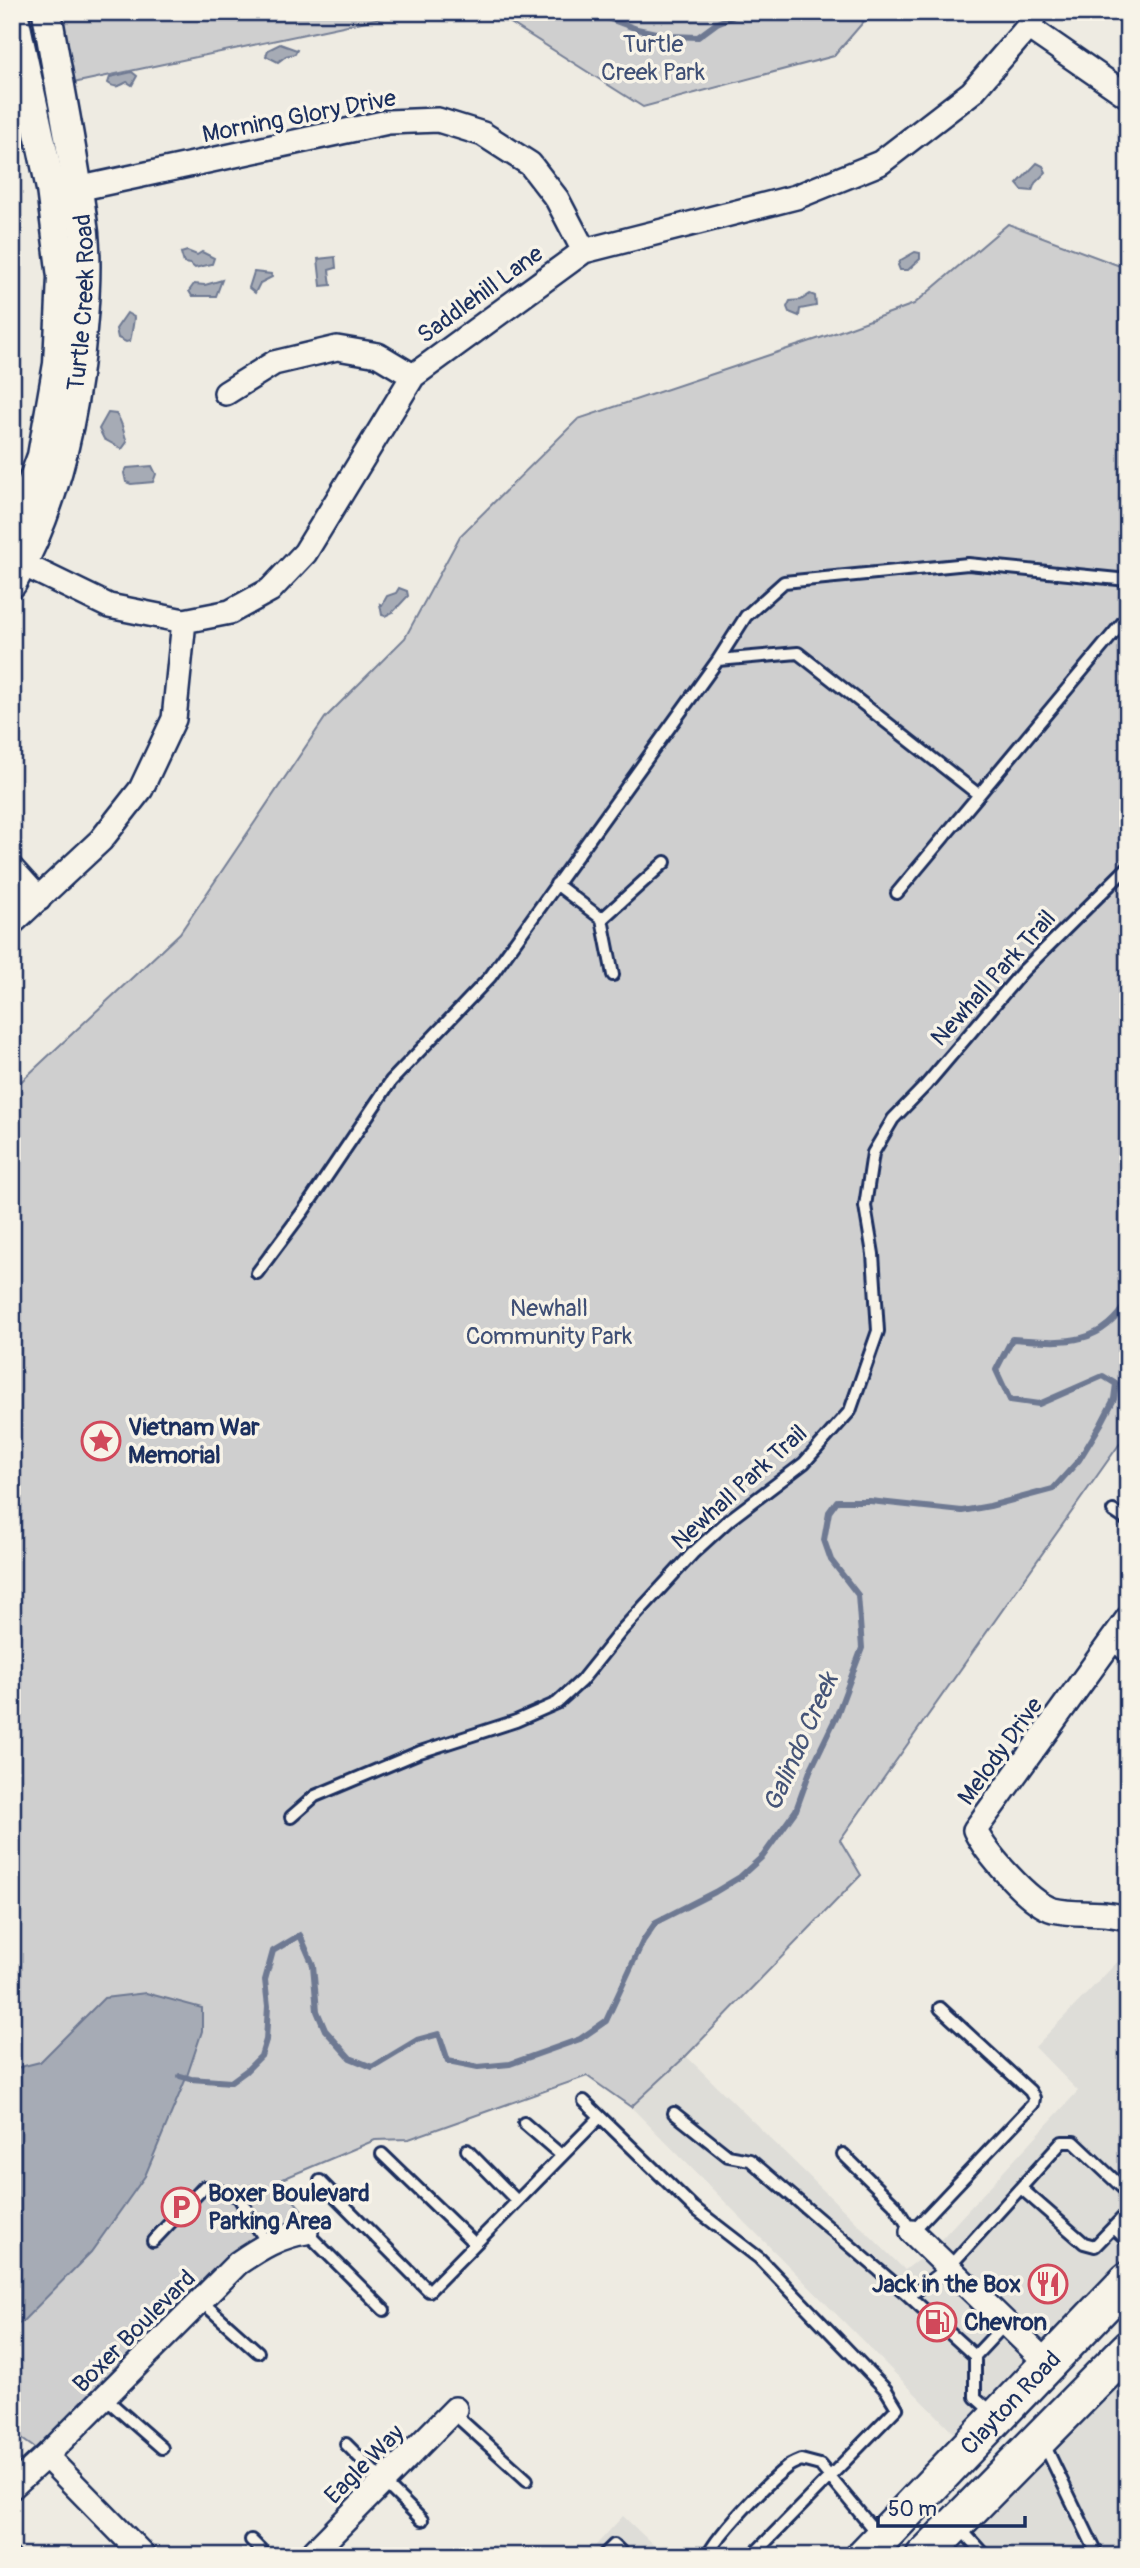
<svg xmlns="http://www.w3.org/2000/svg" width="1140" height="2568" font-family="Pangolin,sans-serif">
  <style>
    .built { fill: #deddd8 }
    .green { fill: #cfcfcf; stroke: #757f96; stroke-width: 2 }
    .water { fill: #a6abb5; stroke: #6e7992; stroke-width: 2 }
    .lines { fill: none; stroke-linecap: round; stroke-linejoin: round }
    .stream { stroke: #6e7992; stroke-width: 6 }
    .service-casing { stroke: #1b2f5e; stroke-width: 16 }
    .minor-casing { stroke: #1b2f5e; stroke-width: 28 }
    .tertiary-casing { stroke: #1b2f5e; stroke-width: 33 }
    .primary-casing { stroke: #1b2f5e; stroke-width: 40 }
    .service { stroke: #f7f3e8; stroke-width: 10 }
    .minor { stroke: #f7f3e8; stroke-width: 23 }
    .tertiary { stroke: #f7f3e8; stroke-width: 28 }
    .primary { stroke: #f7f3e8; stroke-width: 35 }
    .labels { text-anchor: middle; stroke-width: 7; stroke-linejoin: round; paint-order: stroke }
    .park-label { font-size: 24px; fill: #3f4f75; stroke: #f7f3e8 }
    .street-label { font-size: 24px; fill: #1b2f5e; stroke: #f7f3e8 }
    .poi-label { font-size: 24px; font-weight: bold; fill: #1b2f5e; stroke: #f7f3e8; text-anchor: start }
    .water-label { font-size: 26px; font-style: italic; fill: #455478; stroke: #f7f3e8 }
  </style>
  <rect width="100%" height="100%" fill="#eeebe2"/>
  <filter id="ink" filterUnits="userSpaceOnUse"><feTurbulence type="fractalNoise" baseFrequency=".0143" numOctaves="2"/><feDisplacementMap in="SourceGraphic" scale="14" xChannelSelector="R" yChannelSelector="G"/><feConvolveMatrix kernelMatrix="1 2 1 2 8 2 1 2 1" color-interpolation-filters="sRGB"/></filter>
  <g filter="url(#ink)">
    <path class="built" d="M 1128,1951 L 1128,2280 L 968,2447 L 631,2107 L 686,2056 L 905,2270 L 931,2250 L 1078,2091 L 1035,2047 Z
      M 1128,2349 L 1128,2556 L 924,2556 Z
      M 623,2516 L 665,2556 L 586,2556 Z"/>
    <path class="green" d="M 47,12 L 409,12 L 59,86 Z
      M 444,12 L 872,12 L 834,56 L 643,107 L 509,22 Z
      M 1008,224 L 1128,269 L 1128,1432 L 840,1840 L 861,1875 L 686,2056 L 631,2107 L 587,2076 L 409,2139 L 375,2140 L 278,2181 L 318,2230 L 287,2235 L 267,2243 L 46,2456 L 12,2432 L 12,1090 L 180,933 L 325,718 L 405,638 L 460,536 L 578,419 L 832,334 L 914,304 Z"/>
    <path class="water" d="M 280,44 L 297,50 L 295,54 L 286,56 L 278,62 L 266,56 L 268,50 Z
      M 132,72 L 137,76 L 132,85 L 127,82 C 120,86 115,89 108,83 L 110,77 Z
      M 1037,163 L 1043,166 L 1046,172 L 1035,183 L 1032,191 L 1022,190 L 1017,184 Z
      M 187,251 L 197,255 L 202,252 L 214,258 L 212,264 L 195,268 L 190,264 L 184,263 L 181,253 Z
      M 915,252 L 920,253 L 920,259 L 908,270 L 900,270 L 898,265 L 901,260 Z
      M 335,257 L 336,268 L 329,270 L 331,285 L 321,286 L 318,259 Z
      M 254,272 L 271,274 L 272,277 L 260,283 L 255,293 L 249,288 Z
      M 222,280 L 216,296 L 192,296 L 189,291 L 194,284 L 205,285 Z
      M 810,294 L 815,296 L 816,306 L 800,309 L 799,316 L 789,312 L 787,307 L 790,301 L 801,300 Z
      M 127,313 L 134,317 C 134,320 131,338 130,341 L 126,342 L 118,338 L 116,329 Z
      M 108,413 L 116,414 C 123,422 123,432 127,442 L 122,449 L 104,439 L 99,429 Z
      M 152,466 L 156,474 L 153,482 L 131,484 L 126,482 L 124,473 L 127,468 Z
      M 399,588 L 407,591 L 408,596 L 393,612 L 385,616 L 382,615 L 380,604 L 382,605 L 387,596 L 396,593 Z
      M 146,1993 L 202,2008 L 202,2031 L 187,2076 L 145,2176 L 91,2252 L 23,2321 L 12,2328 L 12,2069 L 40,2062 L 104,1998 Z"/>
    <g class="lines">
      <path class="stream" d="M 591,12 L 637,29 L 670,36 L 698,37 L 717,23 L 744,12
        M 180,2076 L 191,2079 L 231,2082 L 246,2071 L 261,2056 L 266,2040 L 268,2006 L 265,1980 L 273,1951 L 300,1935 L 313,1965 L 317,2011 L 325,2030 L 350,2058 L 372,2067 L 417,2040 L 439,2034 L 448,2061 L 478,2067 L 510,2064 L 580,2039 L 606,2021 L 643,1941 L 656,1922 L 715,1892 L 740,1877 L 763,1856 L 796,1810 L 810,1771 L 837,1715 L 862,1648 L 858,1595 L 831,1560 L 824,1540 L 829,1512 L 837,1501 L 870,1501 L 962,1511 L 990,1506 L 1053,1489 L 1079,1460 L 1101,1424 L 1114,1399 L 1116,1384 L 1103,1376 L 1039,1404 L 1010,1400 L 996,1370 L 1012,1339 C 1060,1342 1100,1349 1128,1300"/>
      <defs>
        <path id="service" d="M 718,660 L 798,653 L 979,795
          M 556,884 L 602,919 L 665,862
          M 897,893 L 1128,616
          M 602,919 L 613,975
          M 257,1273 L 304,1210 L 391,1081 L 490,977 L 718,660 L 746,616 L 784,582 L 968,564 L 1128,580
          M 1113,1511 L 1128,1521
          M 1110,1642 L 1128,1659
          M 291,1817 L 315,1796 L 420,1752 L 516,1721 L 557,1703 L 581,1681 L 622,1630 L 693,1553 L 729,1520 L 804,1463 L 850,1411 L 878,1331 L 873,1254 L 865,1206 L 873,1153 L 893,1119 L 926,1085 L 1023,971 L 1128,867
          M 584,2101 L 693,2207 L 759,2258 L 886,2390 L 897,2408 L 752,2556
          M 674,2113 L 728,2156 L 750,2160 L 909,2296 L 949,2267 L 1062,2142 L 1074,2142 L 1128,2193
          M 524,2123 L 561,2155
          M 467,2150 L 516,2200
          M 382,2154 L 474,2243
          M 843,2154 L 894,2204 L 912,2232 L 1033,2104 L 1034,2098 L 1030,2091 L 940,2008
          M 320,2181 L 429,2291 L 600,2117
          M 1022,2189 L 1084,2243 L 1095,2246 L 1128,2212
          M 1114,2228 L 1128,2241
          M 306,2232 L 384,2310
          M 153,2241 L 204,2187 L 238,2196 L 267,2243
          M 909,2296 L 975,2356 L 975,2397 L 993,2413
          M 201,2301 L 258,2352
          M 975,2356 L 1006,2323
          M 105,2398 L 162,2448
          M 452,2412 L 527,2480
          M 1043,2442 L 1098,2556
          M 346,2444 L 422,2520
          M 960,2528 L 985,2556
          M 251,2540 L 267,2556
          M 12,2554 L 14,2556
          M 603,2556 L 614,2545 L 625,2556
          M 708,2556 C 713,2539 770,2480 786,2468 C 790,2464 796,2462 801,2460 L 820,2465 L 878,2535"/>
        <path id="minor" d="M 1028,27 L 1128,96
          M 61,188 L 91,186 L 388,122 L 438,120 L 483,134 L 530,164 L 557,199 L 584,251
          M 226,393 L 274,363 L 337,348 L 378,355 L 413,376
          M 12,559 L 109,606 L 184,621 L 230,612 L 270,590 L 305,553 L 413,376 L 584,251 L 796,197 L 880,163 L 972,92 L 1028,27 L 1036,12
          M 12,869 L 39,899
          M 12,923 L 101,840 L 141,789 L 174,719 L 184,621
          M 1128,1618 L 975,1830 C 985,1852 1029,1903 1053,1910 C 1077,1916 1104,1910 1128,1919
          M 912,2232 L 1048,2364
          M 46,2456 L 144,2556
          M 12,2487 L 46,2456 L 238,2263 C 260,2248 279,2236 306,2232
          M 310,2556 L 455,2409"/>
        <g id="tertiary">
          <path d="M 12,538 L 42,456 L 58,364 L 62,277 L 51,189 L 13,12"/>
          <path id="s1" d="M 12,583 C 56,505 75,418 82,329 C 85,298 87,264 84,233 C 75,159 59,86 47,12"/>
        </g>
        <g id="primary">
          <path id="s2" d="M 864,2556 L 1128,2280"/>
          <path d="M 924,2556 L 1128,2349"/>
        </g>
      </defs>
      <use href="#service" class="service-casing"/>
      <use href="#minor" class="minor-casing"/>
      <use href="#tertiary" class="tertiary-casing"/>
      <use href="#primary" class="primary-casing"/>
      <use href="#service" class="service"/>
      <use href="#minor" class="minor"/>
      <use href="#tertiary" class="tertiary"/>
      <use href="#primary" class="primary"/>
    </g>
  </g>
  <defs>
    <symbol id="sight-ring" viewBox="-11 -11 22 22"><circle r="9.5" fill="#f7f3e8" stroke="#d1495b" stroke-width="1.5"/><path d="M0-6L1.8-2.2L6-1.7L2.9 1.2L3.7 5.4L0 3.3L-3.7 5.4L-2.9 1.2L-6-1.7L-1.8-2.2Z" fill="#d1495b"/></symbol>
    <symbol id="parking-ring" viewBox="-11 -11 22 22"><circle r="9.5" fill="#f7f3e8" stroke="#d1495b" stroke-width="1.5"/><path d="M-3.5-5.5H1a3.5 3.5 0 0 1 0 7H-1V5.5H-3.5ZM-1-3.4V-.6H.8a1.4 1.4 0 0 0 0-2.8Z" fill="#d1495b"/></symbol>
    <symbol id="restaurant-ring" viewBox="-11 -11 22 22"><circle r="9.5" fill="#f7f3e8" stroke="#d1495b" stroke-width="1.5"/><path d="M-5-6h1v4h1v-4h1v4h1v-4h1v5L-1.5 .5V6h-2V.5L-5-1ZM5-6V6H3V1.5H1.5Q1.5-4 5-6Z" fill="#d1495b"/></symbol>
    <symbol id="fuel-ring" viewBox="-11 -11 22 22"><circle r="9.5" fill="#f7f3e8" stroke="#d1495b" stroke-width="1.5"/><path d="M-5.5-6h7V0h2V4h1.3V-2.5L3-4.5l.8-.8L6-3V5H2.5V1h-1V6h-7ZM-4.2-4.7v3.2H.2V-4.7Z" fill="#d1495b"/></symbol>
  </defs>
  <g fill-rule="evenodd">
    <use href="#sight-ring" x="79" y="1419" width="44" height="44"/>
    <use href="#parking-ring" x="159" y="2185" width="44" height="44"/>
    <use href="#restaurant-ring" x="1026" y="2262" width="44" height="44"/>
    <use href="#fuel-ring" x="915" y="2300" width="44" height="44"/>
  </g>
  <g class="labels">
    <g class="park-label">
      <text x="653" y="52">Turtle<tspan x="653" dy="28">Creek Park</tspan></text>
      <text x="549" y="1316">Newhall<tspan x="549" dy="28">Community Park</tspan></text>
    </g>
    <g class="street-label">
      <text transform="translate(299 116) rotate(-11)" y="8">Morning Glory Drive</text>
      <text transform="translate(480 294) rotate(-36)" y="8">Saddlehill Lane</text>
      <text dy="8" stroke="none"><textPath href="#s1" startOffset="292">Turtle Creek Road</textPath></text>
      <text transform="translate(993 978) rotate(-48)" y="8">Newhall Park Trail</text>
      <text transform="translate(739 1487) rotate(-42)" y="8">Newhall Park Trail</text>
      <text transform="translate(1000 1751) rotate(-54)" y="8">Melody Drive</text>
      <text transform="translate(134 2331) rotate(-45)" y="8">Boxer Boulevard</text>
      <text dy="8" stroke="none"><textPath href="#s2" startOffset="212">Clayton Road</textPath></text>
      <text transform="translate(364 2464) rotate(-45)" y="8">Eagle Way</text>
    </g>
    <g class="poi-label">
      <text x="128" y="1435">Vietnam War<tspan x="128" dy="28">Memorial</tspan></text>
      <text x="208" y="2201">Boxer Boulevard<tspan x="208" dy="28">Parking Area</tspan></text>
      <text x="1021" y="2292" text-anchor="end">Jack in the Box</text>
      <text x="964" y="2330">Chevron</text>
    </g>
    <g class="water-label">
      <text transform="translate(800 1742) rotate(-66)" y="9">Galindo Creek</text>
    </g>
  </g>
  <rect width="1140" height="2568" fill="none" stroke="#f7f3e8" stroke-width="42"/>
  <rect x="21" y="21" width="1098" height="2526" fill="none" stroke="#1b2f5e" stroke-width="2.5" filter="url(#ink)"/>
  <path d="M878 2516v10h147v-10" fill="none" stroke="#1b2f5e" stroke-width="3.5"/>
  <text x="888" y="2516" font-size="21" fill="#1b2f5e" stroke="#f7f3e8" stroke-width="5" paint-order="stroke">50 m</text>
</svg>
